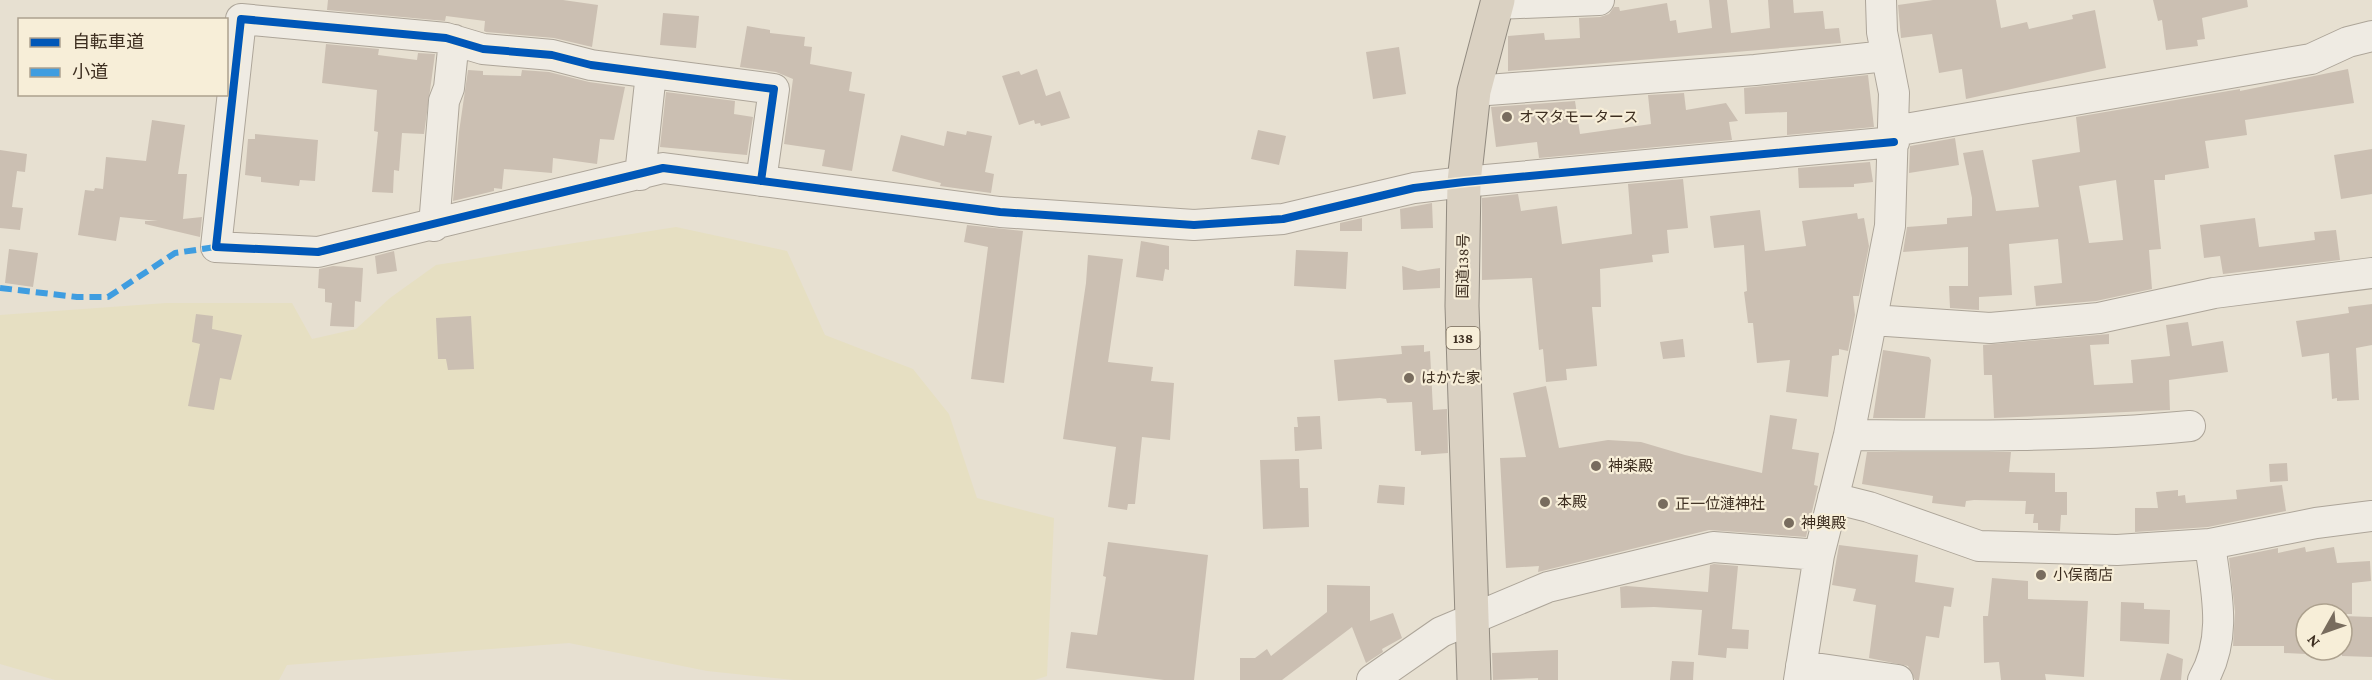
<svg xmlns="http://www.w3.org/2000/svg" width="2372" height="680" font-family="'Crimson Pro','Noto Sans JP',serif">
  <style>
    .farmland { fill: #e6dfc2 }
    .building { fill: #cbbfb2; fill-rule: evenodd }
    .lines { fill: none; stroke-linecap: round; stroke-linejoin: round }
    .minor-casing { stroke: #ada599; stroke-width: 32 }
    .highway-casing { stroke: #928b80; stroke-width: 35 }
    .minor { stroke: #efebe3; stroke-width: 30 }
    .highway { stroke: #dad1c2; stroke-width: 33 }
    .quiet { stroke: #3f9de0; stroke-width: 6; stroke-dasharray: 12 6; stroke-linecap: butt }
    .cycleway-casing { stroke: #f7eed8; stroke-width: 11 }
    .cycleway { stroke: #0057b8; stroke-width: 8 }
    .poi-dot { fill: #786c5e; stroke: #f7eed8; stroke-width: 2 }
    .labels { text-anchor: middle; stroke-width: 4.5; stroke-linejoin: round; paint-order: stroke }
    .shield { fill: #f7eed8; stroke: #756857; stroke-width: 1.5 }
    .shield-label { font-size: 14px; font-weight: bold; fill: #3d2e20 }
    .poi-label { font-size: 15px; fill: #3d2e20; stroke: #f7eed8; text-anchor: start }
    .street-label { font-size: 15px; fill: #3d2e20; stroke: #f7eed8 }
  </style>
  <rect width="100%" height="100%" fill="#e7e0d1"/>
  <path class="farmland" d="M 676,227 L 787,251 L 825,335 L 913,369 L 949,414 L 977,498 L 1054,518 L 1047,676 L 1035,680 L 794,680 L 707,671 L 569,643 L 287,665 L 279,680 L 55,680 L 0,664 L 0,315 L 166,303 L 292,303 L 312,339 L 356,329 L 390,298 L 436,265 Z"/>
  <path class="building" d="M 328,0 L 563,0 L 598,5 L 592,47 L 554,38 L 486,32 L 484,31 L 485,21 L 446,16 L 445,21 L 327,10 Z
    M 1709,0 L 1727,0 L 1731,33 L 1770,28 L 1768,0 L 1793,0 L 1794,13 L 1823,11 L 1825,29 L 1839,28 L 1841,43 L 1508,71 L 1508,36 L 1544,33 L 1545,40 L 1580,38 L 1579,18 L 1600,17 L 1609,14 L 1614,7 L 1619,7 L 1620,11 L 1667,3 L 1670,21 L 1676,20 L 1678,33 L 1712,28 Z
    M 1933,0 L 1996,0 L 2001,28 L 2027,22 L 2029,29 L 2073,19 L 2072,15 L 2095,10 L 2106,68 L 1966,99 L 1962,69 L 1939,73 L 1932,34 L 1901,38 L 1898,5 Z
    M 2153,0 L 2247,0 L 2248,7 L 2202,18 L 2205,39 L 2197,40 L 2198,46 L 2166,50 L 2162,20 L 2158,21 Z
    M 663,13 L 699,16 L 696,48 L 660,45 Z
    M 747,26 L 770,30 L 770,33 L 805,37 L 804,46 L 812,47 L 810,64 L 852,72 L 849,91 L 865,94 L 852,171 L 822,166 L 825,150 L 784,144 L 793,79 L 776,72 L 740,67 Z
    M 326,44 L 379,49 L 378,55 L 417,60 L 418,53 L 435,54 L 424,134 L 402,133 L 399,171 L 394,170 L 393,193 L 372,192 L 378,132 L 374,131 L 377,90 L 322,83 Z
    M 1399,47 L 1406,94 L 1373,99 L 1366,52 Z
    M 1037,69 L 1046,96 L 1060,91 L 1070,118 L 1041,126 L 1040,123 L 1035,124 L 1034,120 L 1019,125 L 1002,76 L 1019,71 L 1021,75 Z
    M 2348,69 L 2354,103 L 2245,120 L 2247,135 L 2205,141 L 2209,168 L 2165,175 L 2165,180 L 2154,180 L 2161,249 L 2149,250 L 2152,289 L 2096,301 L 2036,306 L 2034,286 L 2062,283 L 2058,239 L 2009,244 L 2012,295 L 1979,297 L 1979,310 L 1950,308 L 1949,286 L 1968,286 L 1968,247 L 1903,252 L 1907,227 L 1947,224 L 1947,218 L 1972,216 L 1972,198 L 1963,153 L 1983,150 L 1996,211 L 2039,207 L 2032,160 L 2080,152 L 2076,117 L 2240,89 L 2240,91 ZM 2116,180 L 2123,240 L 2089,243 L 2079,186 Z
    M 468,70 L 483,71 L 483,75 L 521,76 L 522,70 L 549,72 L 589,82 L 625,87 L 614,140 L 600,139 L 597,164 L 553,158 L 552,173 L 504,169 L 502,189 L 494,188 L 494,191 L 453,201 L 459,132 Z
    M 1868,75 L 1874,127 L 1787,135 L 1787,112 L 1745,114 L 1744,88 Z
    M 666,92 L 735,101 L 734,114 L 753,117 L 747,155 L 660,147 Z
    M 1684,93 L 1686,110 L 1726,103 L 1738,121 L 1729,122 L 1732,140 L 1539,158 L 1537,142 L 1496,147 L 1491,107 L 1575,101 L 1580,134 L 1651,124 L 1648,95 Z
    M 152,120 L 185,125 L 178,174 L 187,174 L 183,219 L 202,217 L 200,237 L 145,224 L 145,221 L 158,221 L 120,217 L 116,241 L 78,235 L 85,190 L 94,191 L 95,188 L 103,189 L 106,157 L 146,161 Z
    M 1258,130 L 1286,136 L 1279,165 L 1251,159 Z
    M 947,131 L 966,135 L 967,131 L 992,136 L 985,172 L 994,174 L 991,193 L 940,186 L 941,183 L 892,171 L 901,135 L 944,146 Z
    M 255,134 L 318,140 L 315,181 L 300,180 L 299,186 L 261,182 L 261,177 L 245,175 L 248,139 L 255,139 Z
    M 1955,138 L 1959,165 L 1909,173 L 1910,146 Z
    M 2372,149 L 2372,194 L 2341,199 L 2334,155 Z
    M 0,150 L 27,154 L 25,172 L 17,171 L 12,207 L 23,208 L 20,230 L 0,228 Z
    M 1870,162 L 1873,182 L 1854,184 L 1854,187 L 1799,188 L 1798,168 Z
    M 1683,179 L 1688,228 L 1667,230 L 1669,253 L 1652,255 L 1653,262 L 1600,269 L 1601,307 L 1592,307 L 1597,366 L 1566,369 L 1567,380 L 1546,382 L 1543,349 L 1539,350 L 1532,278 L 1482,280 L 1482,198 L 1518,194 L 1521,211 L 1557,206 L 1562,244 L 1632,234 L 1628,184 Z
    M 1432,203 L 1433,228 L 1401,229 L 1400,209 Z
    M 1760,210 L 1765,251 L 1806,246 L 1802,221 L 1857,213 L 1858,219 L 1864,218 L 1869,246 L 1859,296 L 1853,296 L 1855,315 L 1848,351 L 1839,349 L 1839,355 L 1832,356 L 1828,397 L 1786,392 L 1790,360 L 1757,363 L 1753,323 L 1748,323 L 1744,292 L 1747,291 L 1744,245 L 1714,248 L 1710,216 Z
    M 1362,218 L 1362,231 L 1340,231 L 1340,223 Z
    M 2255,218 L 2259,247 L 2315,240 L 2314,232 L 2336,230 L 2340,260 L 2223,274 L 2220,256 L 2204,258 L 2200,225 Z
    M 967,225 L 1023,231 L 1004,383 L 971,379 L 988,247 L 964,242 Z
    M 1141,241 L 1169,246 L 1169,270 L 1165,269 L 1163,281 L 1136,277 Z
    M 9,249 L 38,253 L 33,287 L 5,283 Z
    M 1296,250 L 1348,252 L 1346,289 L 1294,286 Z
    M 394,251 L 397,271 L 377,274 L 375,256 Z
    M 1088,255 L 1123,259 L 1108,362 L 1153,367 L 1151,381 L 1174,383 L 1170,440 L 1142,437 L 1135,504 L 1128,504 L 1127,510 L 1108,507 L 1116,447 L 1063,439 L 1086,283 Z
    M 333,266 L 363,268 L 361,302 L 355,301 L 354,327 L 330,326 L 332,303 L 325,302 L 325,289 L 318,288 L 319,269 Z
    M 1402,266 L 1418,271 L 1440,268 L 1440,288 L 1403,290 Z
    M 2372,304 L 2372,345 L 2356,348 L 2359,400 L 2337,401 L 2337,398 L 2332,399 L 2329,353 L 2302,357 L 2296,321 L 2349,313 L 2348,307 Z
    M 196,314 L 213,316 L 212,329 L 242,335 L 231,380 L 220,378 L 214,410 L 188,406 L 200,344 L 192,342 Z
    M 471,316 L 474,369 L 448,370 L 446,359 L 438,359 L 436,318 Z
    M 2188,322 L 2192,346 L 2223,341 L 2228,372 L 2169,380 L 2170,410 L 1994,418 L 1992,375 L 1984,375 L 1983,345 L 2109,334 L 2109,344 L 2090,345 L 2094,385 L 2133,383 L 2131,360 L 2170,356 L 2166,325 Z
    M 1683,339 L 1685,357 L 1663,359 L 1660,342 Z
    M 1424,345 L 1424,352 L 1430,351 L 1433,410 L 1447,409 L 1448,453 L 1421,455 L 1421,451 L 1415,451 L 1412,402 L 1387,403 L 1386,399 L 1380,398 L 1338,401 L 1334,360 L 1402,354 L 1401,346 Z
    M 1883,350 L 1929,357 L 1931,360 L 1925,418 L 1873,418 Z
    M 1546,386 L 1559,448 L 1608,440 L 1641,442 L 1685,455 L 1762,473 L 1770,415 L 1797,419 L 1792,449 L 1819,453 L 1814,485 L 1818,486 L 1806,537 L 1709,530 L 1538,572 L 1539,566 L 1506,568 L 1500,458 L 1526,457 L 1513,393 Z
    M 1320,416 L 1322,449 L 1295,451 L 1294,427 L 1298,427 L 1297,417 Z
    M 1867,452 L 2011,452 L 2009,472 L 2055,473 L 2055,492 L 2067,492 L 2067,515 L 2061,515 L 2060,531 L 2038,530 L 2038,523 L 2033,523 L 2034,514 L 2025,514 L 2026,501 L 1974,500 L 1966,501 L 1965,507 L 1932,503 L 1933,496 L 1862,484 Z
    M 1299,459 L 1300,488 L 1308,488 L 1309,527 L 1263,529 L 1260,460 Z
    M 2287,463 L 2288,481 L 2270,482 L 2269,464 Z
    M 1379,485 L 1405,487 L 1404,505 L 1377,503 Z
    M 2282,485 L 2286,511 L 2208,527 L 2135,532 L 2135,508 L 2158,508 L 2156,492 L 2178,490 L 2178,496 L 2185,495 L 2186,503 L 2237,499 L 2236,490 Z
    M 1108,542 L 1208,555 L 1194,680 L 1164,680 L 1066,668 L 1071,632 L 1097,635 L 1106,577 L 1103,576 Z
    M 1839,545 L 1918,555 L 1915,582 L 1954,588 L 1951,607 L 1944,606 L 1939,638 L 1926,636 L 1919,680 L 1915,680 L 1908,666 L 1869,658 L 1876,605 L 1853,601 L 1856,589 L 1832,585 Z
    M 2305,547 L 2306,552 L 2334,547 L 2337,563 L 2370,561 L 2371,581 L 2352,583 L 2352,614 L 2306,614 L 2306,654 L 2284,653 L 2284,646 L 2233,646 L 2235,612 L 2229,558 L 2278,548 L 2278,553 Z
    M 1714,564 L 1738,566 L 1732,629 L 1749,630 L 1748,649 L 1727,648 L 1726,658 L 1698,655 L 1702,610 L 1654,607 L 1621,608 L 1620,587 L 1626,586 L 1708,592 L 1710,565 Z
    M 1992,578 L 2028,581 L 2028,599 L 2088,601 L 2084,677 L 2045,674 L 2046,680 L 2001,680 L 1999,662 L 1984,663 L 1983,616 L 1988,616 Z
    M 1327,585 L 1370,586 L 1370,621 L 1393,613 L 1402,638 L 1382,649 L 1383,652 L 1366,663 L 1352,627 L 1282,680 L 1240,680 L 1240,658 L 1255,658 L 1267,649 L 1271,656 L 1327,612 Z
    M 2121,602 L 2144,603 L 2144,609 L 2170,610 L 2169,644 L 2120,641 Z
    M 2342,616 L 2372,617 L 2372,657 L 2342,656 Z
    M 1558,650 L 1558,680 L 1538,680 L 1538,678 L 1493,680 L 1492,653 Z
    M 2167,653 L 2183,659 L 2181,680 L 2160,680 Z
    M 1672,661 L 1694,662 L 1693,680 L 1670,680 Z"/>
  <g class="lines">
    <defs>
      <path id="minor" d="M 1496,4 L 1599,0
        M 1474,91 L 1755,70 L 1886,56
        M 1894,131 L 2311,59 L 2348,42 L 2372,36
        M 640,175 L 651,73
        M 761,181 L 774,89 L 591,65 L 552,55 L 483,49 L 446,38 L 241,19 L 216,247 L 318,252 L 663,168 L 1000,212 L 1194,225 L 1283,219 L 1414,188 L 1464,182 L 1894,142
        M 434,226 L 444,101 L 449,88 L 454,40
        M 1872,320 L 1990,328 L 2099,318 L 2214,293 L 2372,273
        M 1849,435 C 1963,436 2077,437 2190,426
        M 1833,498 L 1869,507 L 1979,546 L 2117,550 L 2210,544 L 2316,523 L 2372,516
        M 1801,666 L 1898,680
        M 1372,680 L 1441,632 L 1548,587 L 1713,547 L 1819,555
        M 1799,680 L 1819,555 L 1849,435 L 1890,226 L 1894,93 L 1882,32 L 1881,0
        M 2203,680 C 2228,637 2216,591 2210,544"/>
      <path id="highway" d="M 1474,680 L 1462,306 L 1464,182 L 1474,91 L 1498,0"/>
    </defs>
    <use href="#minor" class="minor-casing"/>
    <use href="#highway" class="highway-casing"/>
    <use href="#minor" class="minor"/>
    <use href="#highway" class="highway"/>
    <path class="quiet" d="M 0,288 L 77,297 L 108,297 L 175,253 L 216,247"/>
    <defs>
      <path id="cycleway" d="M 761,181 L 774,89 L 591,65 L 552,55 L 483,49 L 446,38 L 241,19 L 216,247 L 318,252 L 663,168 L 1000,212 L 1194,225 L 1283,219 L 1414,188 L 1464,182 L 1894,142"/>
    </defs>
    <use href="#cycleway" class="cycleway-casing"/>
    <use href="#cycleway" class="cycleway"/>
  </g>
  <g class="poi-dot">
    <circle cx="1507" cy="117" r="6"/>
    <circle cx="1409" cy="378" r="6"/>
    <circle cx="1596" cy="466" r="6"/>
    <circle cx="1545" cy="502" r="6"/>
    <circle cx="1663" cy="504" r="6"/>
    <circle cx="1789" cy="523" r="6"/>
    <circle cx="2041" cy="575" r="6"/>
  </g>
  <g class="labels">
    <rect class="shield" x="1446.5" y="327" width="33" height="22" rx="4.5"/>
    <g class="shield-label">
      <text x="1463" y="343">138</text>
    </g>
    <g class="poi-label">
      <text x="1519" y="122">オマタモータース</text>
      <text x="1421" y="383">はかた家</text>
      <text x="1608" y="471">神楽殿</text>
      <text x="1557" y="507">本殿</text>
      <text x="1675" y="509">正一位漣神社</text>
      <text x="1801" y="528">神輿殿</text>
      <text x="2053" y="580">小俣商店</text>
    </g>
    <g class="street-label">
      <text transform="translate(1463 266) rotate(-89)" y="5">国道138号</text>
    </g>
  </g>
  <rect x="18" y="18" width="210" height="78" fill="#f7eed8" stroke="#ada18e" stroke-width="1.5"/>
  <rect x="30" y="38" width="30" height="9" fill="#0057b8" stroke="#ada18e" stroke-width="1.5"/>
  <text x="72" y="48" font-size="18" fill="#3d2e20">自転車道</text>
  <rect x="30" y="68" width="30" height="9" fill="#3f9de0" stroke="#ada18e" stroke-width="1.5"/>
  <text x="72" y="78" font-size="18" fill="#3d2e20">小道</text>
  <g transform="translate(2324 632) rotate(230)"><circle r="28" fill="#f7eed8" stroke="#ada18e" stroke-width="1.5"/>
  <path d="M0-4.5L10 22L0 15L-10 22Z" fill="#786c5e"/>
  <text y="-9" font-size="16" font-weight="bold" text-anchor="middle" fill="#3d2e20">N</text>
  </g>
</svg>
